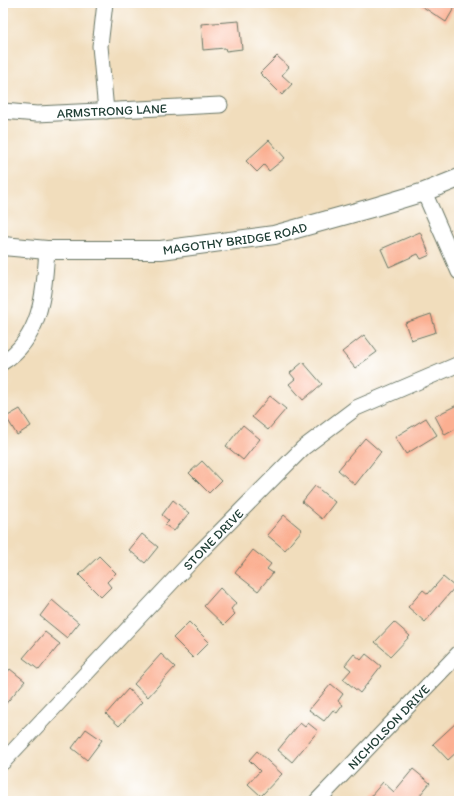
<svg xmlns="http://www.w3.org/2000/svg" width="462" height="804" font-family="Itim,sans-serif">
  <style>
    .building { fill: #fbaf91 }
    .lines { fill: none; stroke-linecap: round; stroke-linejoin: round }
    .minor-casing { stroke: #687564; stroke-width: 17 }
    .major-casing { stroke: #687564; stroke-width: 20 }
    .minor { stroke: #fff; stroke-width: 15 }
    .major { stroke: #fff; stroke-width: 18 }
    .labels { text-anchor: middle; stroke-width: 3.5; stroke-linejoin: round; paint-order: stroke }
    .street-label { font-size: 13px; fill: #1f3d34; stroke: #fff }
  </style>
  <rect width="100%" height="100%" fill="#fff"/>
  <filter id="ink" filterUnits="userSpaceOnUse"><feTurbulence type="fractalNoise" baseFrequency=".025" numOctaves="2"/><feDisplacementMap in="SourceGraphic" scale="8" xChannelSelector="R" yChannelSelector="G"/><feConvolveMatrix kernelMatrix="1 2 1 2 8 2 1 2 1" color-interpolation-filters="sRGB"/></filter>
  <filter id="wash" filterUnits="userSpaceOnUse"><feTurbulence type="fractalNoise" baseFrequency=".012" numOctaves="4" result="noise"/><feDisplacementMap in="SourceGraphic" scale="16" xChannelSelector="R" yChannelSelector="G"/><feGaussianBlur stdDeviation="0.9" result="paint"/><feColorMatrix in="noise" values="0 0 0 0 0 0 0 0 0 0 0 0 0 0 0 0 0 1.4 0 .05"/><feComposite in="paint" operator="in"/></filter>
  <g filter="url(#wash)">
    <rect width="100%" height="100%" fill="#f1ddbc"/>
    <g id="blocks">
      <path class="building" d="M 421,3 L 457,3 L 446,22 L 420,5 Z
        M 239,21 L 242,49 L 226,51 L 225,48 L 203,50 L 201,24 Z
        M 277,56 L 289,67 L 282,75 L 292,84 L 282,95 L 260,73 Z
        M 269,140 L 285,158 L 269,171 L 264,165 L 257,172 L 246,161 Z
        M 420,232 L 430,255 L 421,259 L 418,254 L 389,267 L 381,249 Z
        M 431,314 L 436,332 L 411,340 L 405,323 Z
        M 364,335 L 377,352 L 355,368 L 342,352 Z
        M 303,362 L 322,384 L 303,400 L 289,384 L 295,379 L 290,373 Z
        M 270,396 L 286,409 L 268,430 L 252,417 Z
        M 459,404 L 459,427 L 445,435 L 435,416 Z
        M 20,409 L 31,426 L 17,435 L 6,417 Z
        M 426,418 L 437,435 L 406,454 L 395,437 Z
        M 243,425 L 260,439 L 243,460 L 226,446 Z
        M 365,438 L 381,452 L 355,485 L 338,470 Z
        M 202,461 L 221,481 L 209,493 L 189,473 Z
        M 315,486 L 335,502 L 322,519 L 302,502 Z
        M 173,500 L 189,513 L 174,531 L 165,525 L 169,521 L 162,515 Z
        M 284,515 L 302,530 L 285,550 L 267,535 Z
        M 142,534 L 158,547 L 145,563 L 129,550 Z
        M 253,550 L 271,564 L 267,569 L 273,573 L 258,591 L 235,573 Z
        M 99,556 L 116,573 L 107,582 L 111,587 L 101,597 L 79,575 Z
        M 443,577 L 455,587 L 425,622 L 408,607 L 423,590 L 428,594 Z
        M 220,588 L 236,603 L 231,609 L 235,614 L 224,625 L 204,606 Z
        M 52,600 L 79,623 L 67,638 L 40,616 Z
        M 189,622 L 209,642 L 193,658 L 173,638 Z
        M 394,622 L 410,636 L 391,656 L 375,642 Z
        M 45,632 L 60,644 L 39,670 L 23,658 Z
        M 161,654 L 175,667 L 148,697 L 134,684 Z
        M 354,654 L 361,660 L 366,654 L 381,666 L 360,693 L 343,679 L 351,670 L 345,665 Z
        M 10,669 L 25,681 L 3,707 L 3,678 Z
        M 331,684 L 343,694 L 338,701 L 343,705 L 337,713 L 333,710 L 324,721 L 309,710 Z
        M 128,689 L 142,702 L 119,726 L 106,714 Z
        M 457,722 L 459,723 L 459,750 L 448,760 L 433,744 Z
        M 300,723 L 305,727 L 308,723 L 318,731 L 292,762 L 278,750 Z
        M 86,729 L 102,740 L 87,760 L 72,748 Z
        M 257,751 L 282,774 L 261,796 L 248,784 L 260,771 L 249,760 Z
        M 413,769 L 430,783 L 420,795 L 425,799 L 423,801 L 378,801 L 371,796 L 383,782 L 394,792 Z"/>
    </g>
  </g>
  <g filter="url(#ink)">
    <use href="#blocks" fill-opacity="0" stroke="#687564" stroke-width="1"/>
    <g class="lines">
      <defs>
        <g id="minor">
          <path d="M 105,3 L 100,46 L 106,111"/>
          <path id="s1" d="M 3,111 L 37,114 L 220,105"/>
          <path d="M 424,192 L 459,272"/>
          <path d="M 3,362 C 42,337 44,292 47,250"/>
          <path id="s2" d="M 3,762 L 201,551 L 303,448 L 356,408 L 459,364"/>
          <path id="s3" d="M 317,801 L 459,653"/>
        </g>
        <g id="major">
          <path id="s4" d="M 3,246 L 47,250 L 161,250 L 274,235 L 371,208 L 424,192 L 459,178"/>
        </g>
      </defs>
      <use href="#minor" class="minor-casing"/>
      <use href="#major" class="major-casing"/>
      <use href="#minor" class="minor"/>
      <use href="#major" class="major"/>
    </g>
  </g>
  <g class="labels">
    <g class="street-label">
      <text dy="5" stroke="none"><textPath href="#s1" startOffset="109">ARMSTRONG LANE</textPath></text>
      <text dy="5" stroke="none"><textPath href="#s4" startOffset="233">MAGOTHY BRIDGE ROAD</textPath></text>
      <text dy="5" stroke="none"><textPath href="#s2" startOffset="306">STONE DRIVE</textPath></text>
      <text dy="5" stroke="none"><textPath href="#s3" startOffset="103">NICHOLSON DRIVE</textPath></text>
    </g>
  </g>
  <rect width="462" height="804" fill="none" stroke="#fff" stroke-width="16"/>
</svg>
